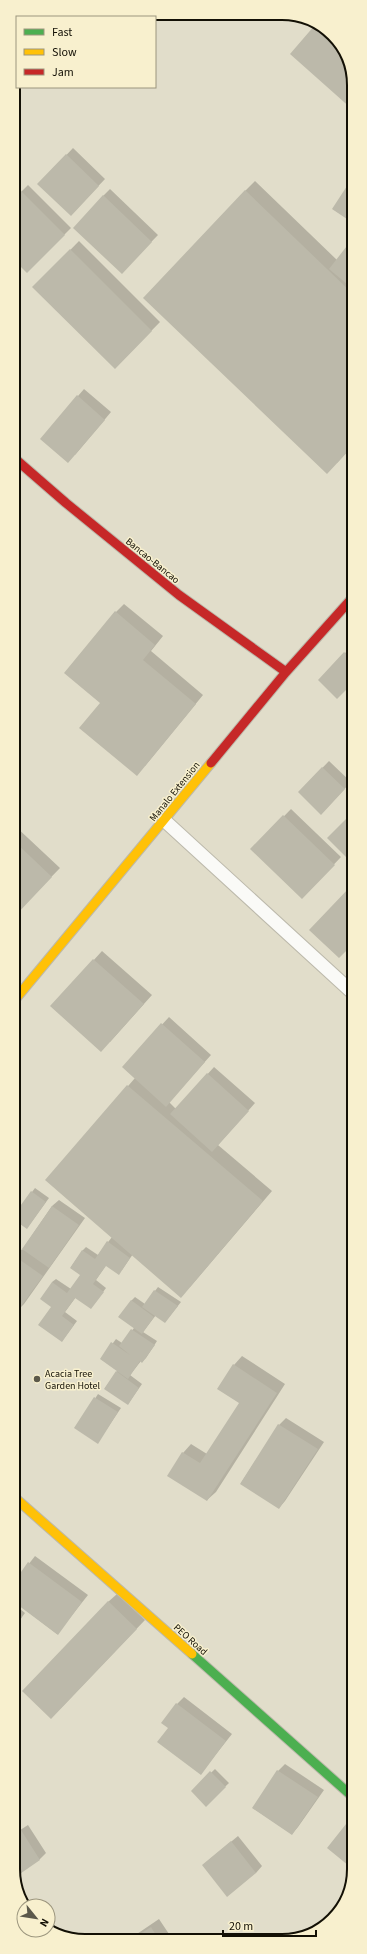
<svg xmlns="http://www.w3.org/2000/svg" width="367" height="1954" font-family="'Source Sans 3',sans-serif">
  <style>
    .shadow { fill: #0003 }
    .building { fill: #bcb9aa }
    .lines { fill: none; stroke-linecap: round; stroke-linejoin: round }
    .lane-casing { stroke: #bcb9ab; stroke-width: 15 }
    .fast-casing { stroke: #bcb9ab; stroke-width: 11 }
    .slow-casing { stroke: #bcb9ab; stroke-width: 11 }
    .jam-casing { stroke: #bcb9ab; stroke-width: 11 }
    .lane { stroke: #fafaf7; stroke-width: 13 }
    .fast { stroke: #4caf50; stroke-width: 9 }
    .slow { stroke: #ffc107; stroke-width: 9 }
    .jam { stroke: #c62828; stroke-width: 9 }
    .poi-dot { fill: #5b584a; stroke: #f8f0ce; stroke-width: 1.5 }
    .labels { text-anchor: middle; stroke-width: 3; stroke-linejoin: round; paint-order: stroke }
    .street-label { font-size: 10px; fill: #131005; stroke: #f8f0ce }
    .poi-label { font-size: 10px; fill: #131005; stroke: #f8f0ce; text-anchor: start }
    .rim { fill: none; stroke: #131005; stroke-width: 2 }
  </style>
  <rect width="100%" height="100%" fill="#e1ddca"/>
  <path class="shadow" d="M 316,25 L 336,38 L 353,76 L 353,108 L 291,54 Z
    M 73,148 L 105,179 L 71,215 L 39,184 Z
    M 255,181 L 337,260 L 353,240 L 353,445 L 337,463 L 245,191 Z
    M 351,183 L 353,185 L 353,222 L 333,209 Z
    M 28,185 L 71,228 L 27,272 L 13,200 Z
    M 110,189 L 158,235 L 122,272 L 103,196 Z
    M 79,241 L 160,322 L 115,368 L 34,287 Z
    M 84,389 L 111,412 L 75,455 L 78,396 Z
    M 124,604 L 163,636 L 151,651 L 203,695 L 145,766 L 101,703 L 116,612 Z
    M 349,649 L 354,654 L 354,680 L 319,680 Z
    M 329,761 L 351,782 L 321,814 L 299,792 Z
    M 291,809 L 341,857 L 302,898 L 252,849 Z
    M 13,824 L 60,868 L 24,905 L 13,911 Z
    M 102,951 L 152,995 L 110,1042 L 52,1006 Z
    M 169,1017 L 211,1055 L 169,1102 L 176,1109 L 214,1067 L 255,1103 L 218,1145 L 272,1191 L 190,1287 L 133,1254 L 122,1270 L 106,1265 L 96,1280 L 106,1288 L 94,1304 L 76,1297 L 65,1312 L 77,1321 L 62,1341 L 53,1307 L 52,1282 L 56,1279 L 71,1289 L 81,1275 L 71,1267 L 83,1250 L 86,1247 L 98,1255 L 112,1237 L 47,1180 L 135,1078 L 123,1067 Z
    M 35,1188 L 49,1198 L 27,1228 L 32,1192 Z
    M 59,1200 L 85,1218 L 24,1304 L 16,1312 L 18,1313 L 13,1320 L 13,1254 L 19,1248 L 22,1250 L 52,1206 Z
    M 158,1287 L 181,1302 L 165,1322 L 156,1315 L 143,1332 L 157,1341 L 146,1358 L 142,1362 L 141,1361 L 130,1375 L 142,1384 L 128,1404 L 105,1388 L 118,1370 L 101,1359 L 116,1339 L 122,1343 L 134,1328 L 131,1301 L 135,1297 L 145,1304 Z
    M 242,1356 L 285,1384 L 216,1492 L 207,1500 L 183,1453 L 191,1444 L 207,1454 L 241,1402 L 234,1365 Z
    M 98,1394 L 121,1408 L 98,1442 L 76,1428 Z
    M 286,1418 L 324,1442 L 285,1501 L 279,1508 L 241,1483 L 279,1425 Z
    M 35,1556 L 88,1595 L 57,1634 L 14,1601 L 14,1583 Z
    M 117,1594 L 145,1620 L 60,1709 L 108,1602 Z
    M 14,1604 L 25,1613 L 14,1628 Z
    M 184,1697 L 232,1734 L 201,1773 L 177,1704 Z
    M 285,1764 L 324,1790 L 298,1827 L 292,1834 L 253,1808 L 278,1771 Z
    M 215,1769 L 229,1783 L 206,1805 L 192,1791 Z
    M 354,1816 L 354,1868 L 350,1819 Z
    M 28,1825 L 46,1853 L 40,1859 L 14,1877 L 14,1834 Z
    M 238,1836 L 262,1866 L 256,1873 L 203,1865 Z
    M 159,1919 L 173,1940 L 128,1940 Z"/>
  <path class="building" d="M 315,25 L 336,38 L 353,76 L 353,110 L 290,54 Z
    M 66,154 L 99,186 L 71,216 L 37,184 Z
    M 347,186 L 353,190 L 353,223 L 332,209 Z
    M 245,190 L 353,294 L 353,446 L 327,474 L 143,298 Z
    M 21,191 L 65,235 L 27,273 L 13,259 L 13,198 Z
    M 103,195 L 152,242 L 122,274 L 73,228 Z
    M 350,242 L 353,244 L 353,289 L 329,269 Z
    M 70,249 L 152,331 L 115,369 L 32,287 Z
    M 77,395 L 105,420 L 68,463 L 40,439 Z
    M 115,611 L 155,645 L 143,660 L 196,704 L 137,776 L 79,728 L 100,703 L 64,673 Z
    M 344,652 L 354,661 L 354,682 L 337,699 L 318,680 Z
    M 322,767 L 345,789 L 321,815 L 298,792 Z
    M 351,814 L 354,817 L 354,849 L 346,857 L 327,838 Z
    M 283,815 L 335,865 L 302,899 L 250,849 Z
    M 13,840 L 52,877 L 16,915 L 13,913 Z
    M 350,887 L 354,890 L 354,943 L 339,958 L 309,930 Z
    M 93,959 L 144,1004 L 101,1052 L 50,1006 Z
    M 161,1023 L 205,1062 L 166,1107 L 122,1067 Z
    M 207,1073 L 249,1111 L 212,1152 L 170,1114 Z
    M 127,1085 L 263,1201 L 181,1298 L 45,1180 Z
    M 31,1191 L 46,1202 L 27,1229 L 13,1219 L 13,1216 Z
    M 52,1206 L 79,1225 L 49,1268 L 22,1249 Z
    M 107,1241 L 130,1258 L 119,1275 L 106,1266 L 93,1284 L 104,1292 L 91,1309 L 75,1298 L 62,1316 L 74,1325 L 62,1342 L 38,1325 L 51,1307 L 40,1299 L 52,1282 L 67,1293 L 80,1275 L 70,1268 L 82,1250 L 95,1259 Z
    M 13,1255 L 43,1276 L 17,1312 L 13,1309 Z
    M 154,1290 L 178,1306 L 165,1323 L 142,1307 Z
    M 131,1300 L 154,1317 L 142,1334 L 118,1317 Z
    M 131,1329 L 155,1345 L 142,1363 L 140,1361 L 128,1379 L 100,1359 L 111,1342 L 130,1355 L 119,1346 Z
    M 233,1364 L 277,1393 L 207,1501 L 167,1476 L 182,1452 L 200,1463 L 239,1403 L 217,1389 Z
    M 116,1371 L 139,1388 L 128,1405 L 104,1389 Z
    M 94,1397 L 118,1412 L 98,1444 L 74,1428 Z
    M 278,1424 L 318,1449 L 279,1509 L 240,1484 Z
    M 28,1562 L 82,1602 L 58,1635 L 14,1602 L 14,1582 Z
    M 108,1601 L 137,1629 L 51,1719 L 22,1691 Z
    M 14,1610 L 22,1617 L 14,1629 Z
    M 176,1703 L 226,1741 L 201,1775 L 157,1742 L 168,1728 L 161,1723 Z
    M 277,1770 L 318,1797 L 292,1835 L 252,1808 Z
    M 210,1771 L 226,1787 L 206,1807 L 191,1791 Z
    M 350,1819 L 354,1822 L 354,1870 L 327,1848 Z
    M 21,1830 L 40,1860 L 14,1878 L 14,1835 Z
    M 231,1841 L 256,1873 L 227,1897 L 202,1865 Z
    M 151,1927 L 159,1940 L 131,1940 Z"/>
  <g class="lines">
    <defs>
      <path id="lane" d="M 165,821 L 354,994"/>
      <path id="fast" d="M 192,1654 L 354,1798"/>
      <path id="slow" d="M 13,1002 L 211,763
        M 13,1496 L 192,1654"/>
      <path id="jam" d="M 13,457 L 66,503 L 179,595 L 286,672
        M 211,763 L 286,672 L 354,596"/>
    </defs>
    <use href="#lane" class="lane-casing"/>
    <use href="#fast" class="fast-casing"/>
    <use href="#slow" class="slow-casing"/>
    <use href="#jam" class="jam-casing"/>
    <use href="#lane" class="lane"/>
    <use href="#fast" class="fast"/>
    <use href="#slow" class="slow"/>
    <use href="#jam" class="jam"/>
  </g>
  <circle class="poi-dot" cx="37" cy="1379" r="4"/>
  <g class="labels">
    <g class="street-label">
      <text transform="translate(153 560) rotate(39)" y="4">Bancao-Bancao</text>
      <text transform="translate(174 791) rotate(-51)" y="4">Manalo Extension</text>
      <text transform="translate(191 1639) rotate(42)" y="4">PEO Road</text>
    </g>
    <g class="poi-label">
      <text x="45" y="1377">Acacia Tree<tspan x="45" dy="12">Garden Hotel</tspan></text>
    </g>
  </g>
  <path d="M0 0H367V1954H0ZM85 20H282A65 65 0 0 1 347 85V1869A65 65 0 0 1 282 1934H85A65 65 0 0 1 20 1869V85A65 65 0 0 1 85 20Z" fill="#f8f0ce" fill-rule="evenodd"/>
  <path class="rim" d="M85 20H282A65 65 0 0 1 347 85V1869A65 65 0 0 1 282 1934H85A65 65 0 0 1 20 1869V85A65 65 0 0 1 85 20Z"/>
  <rect x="16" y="16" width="140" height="72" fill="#f8f0ce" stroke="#9c967e"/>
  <rect x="24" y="29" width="20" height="6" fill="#4caf50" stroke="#9c967e"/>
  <text x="52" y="36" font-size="12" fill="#131005">Fast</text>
  <rect x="24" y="49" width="20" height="6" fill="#ffc107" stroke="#9c967e"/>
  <text x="52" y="56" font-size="12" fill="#131005">Slow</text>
  <rect x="24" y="69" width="20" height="6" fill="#c62828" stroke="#9c967e"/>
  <text x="52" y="76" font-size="12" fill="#131005">Jam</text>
  <g transform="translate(36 1918) rotate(120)"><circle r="19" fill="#f8f0ce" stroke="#9c967e"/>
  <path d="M0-3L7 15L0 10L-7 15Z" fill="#5b584a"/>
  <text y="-6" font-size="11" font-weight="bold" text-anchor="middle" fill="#131005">N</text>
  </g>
  <path d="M223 1930v6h93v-6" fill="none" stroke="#131005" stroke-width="2"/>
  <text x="229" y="1930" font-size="12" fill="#131005" stroke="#f8f0ce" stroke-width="3" paint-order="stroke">20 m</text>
</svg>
